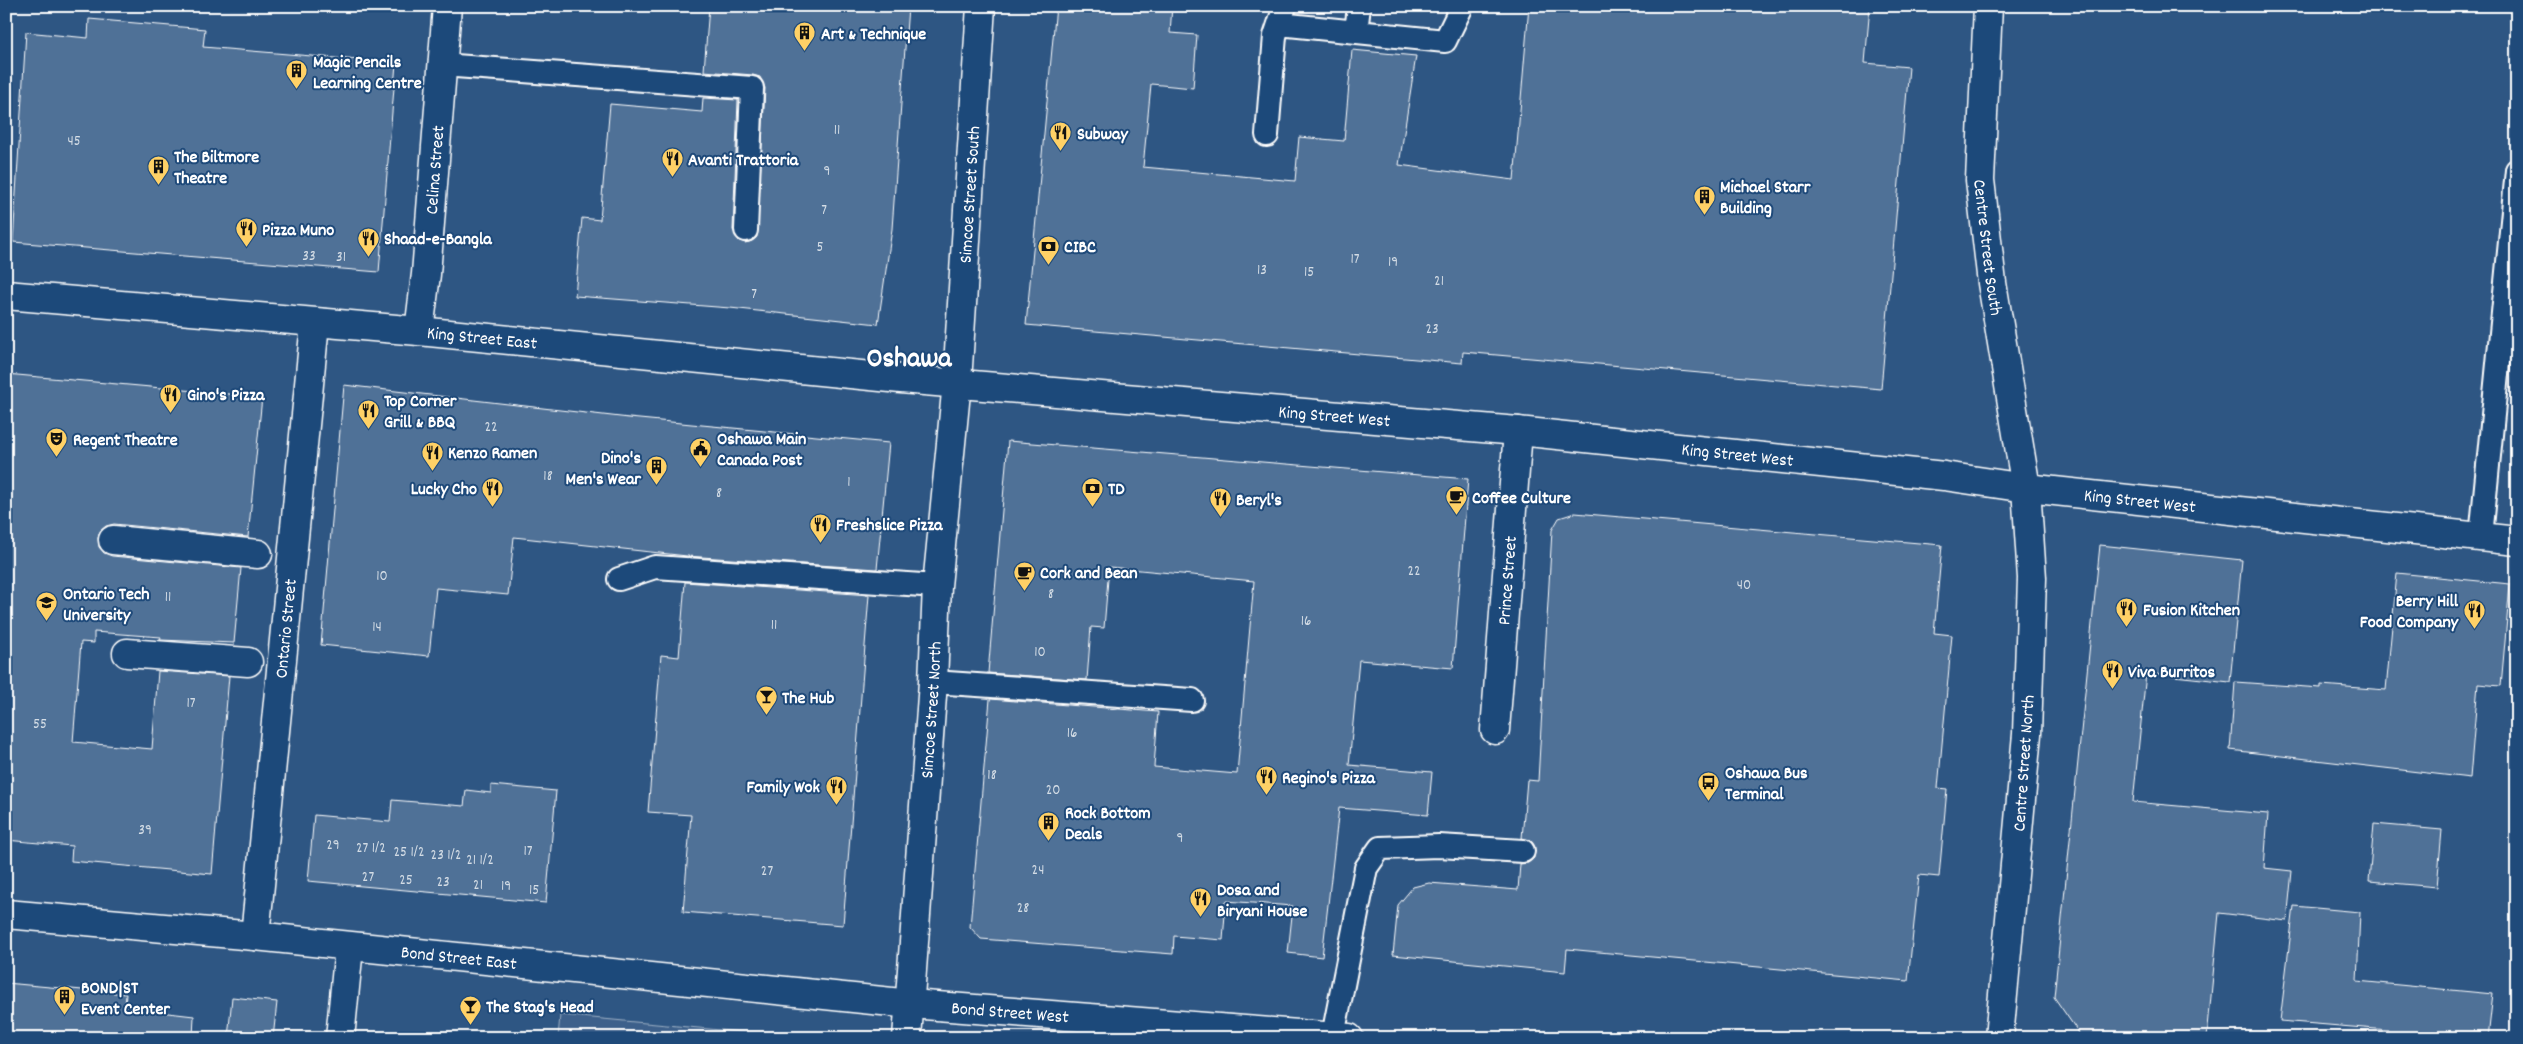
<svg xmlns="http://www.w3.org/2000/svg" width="2523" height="1044" font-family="Dekko,sans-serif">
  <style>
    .built { fill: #2e5683 }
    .green { fill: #3c618b; stroke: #9eb0c5 }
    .building { fill: #507197; stroke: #fff }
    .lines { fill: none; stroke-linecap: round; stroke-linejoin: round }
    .lane-casing { stroke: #fff; stroke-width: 26 }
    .street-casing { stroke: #fff; stroke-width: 31 }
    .secondary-casing { stroke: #fff; stroke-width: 31 }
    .primary-casing { stroke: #fff; stroke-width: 31 }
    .lane { stroke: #1f4a7a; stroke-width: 22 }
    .street { stroke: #1f4a7a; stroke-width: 28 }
    .secondary { stroke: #1f4a7a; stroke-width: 28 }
    .primary { stroke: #1f4a7a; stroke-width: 28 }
    .labels { text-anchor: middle; stroke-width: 4; stroke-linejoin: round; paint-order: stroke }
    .number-label { font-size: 15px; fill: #d3dce5 }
    .poi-label { font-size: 18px; font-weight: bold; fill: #fff; stroke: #1f4a7a; text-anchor: start }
    .street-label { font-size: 18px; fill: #fff; stroke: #1f4a7a }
    .town-label { font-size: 28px; font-weight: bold; fill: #fff; stroke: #1f4a7a }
  </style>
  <rect width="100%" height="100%" fill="#1f4a7a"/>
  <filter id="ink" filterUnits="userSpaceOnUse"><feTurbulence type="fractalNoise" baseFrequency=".02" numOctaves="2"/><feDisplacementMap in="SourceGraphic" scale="10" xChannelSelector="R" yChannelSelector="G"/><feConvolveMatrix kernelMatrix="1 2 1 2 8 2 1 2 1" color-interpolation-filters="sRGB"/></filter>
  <g filter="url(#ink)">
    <path class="built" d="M 6,6 L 2517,6 L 2517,1038 L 6,1038 Z"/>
    <path class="green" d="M 560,1015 L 795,1037 L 796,1038 L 558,1038 Z"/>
    <path class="building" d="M 709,6 L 908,6 L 892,229 L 878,324 L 730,308 L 575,296 L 582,218 L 600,220 L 610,104 L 702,112 L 703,98 L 738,100 L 733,230 L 739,241 L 745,243 L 752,241 L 757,237 L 765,88 L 760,77 L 753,75 L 704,71 Z
      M 1056,6 L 1172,6 L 1170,33 L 1197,35 L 1193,88 L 1151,84 L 1143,167 L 1295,181 L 1299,137 L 1344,141 L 1352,50 L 1416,56 L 1399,165 L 1514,180 L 1529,6 L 1870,6 L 1865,63 L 1909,67 L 1881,389 L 1463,352 L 1462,363 L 1026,325 Z
      M 89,19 L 205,29 L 203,47 L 396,63 L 379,272 L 13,242 L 26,32 L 88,38 Z
      M 6,374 L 262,397 L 248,537 L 114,524 L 106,526 L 100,531 L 98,538 L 99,547 L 104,553 L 112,556 L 241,568 L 234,643 L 160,640 L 161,637 L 94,632 L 94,643 L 81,642 L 73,742 L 152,749 L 158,671 L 229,676 L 212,874 L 71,861 L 72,846 L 6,840 Z
      M 344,385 L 629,418 L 889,443 L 877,569 L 687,556 L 514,537 L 508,595 L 436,588 L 429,656 L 321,645 Z
      M 1008,441 L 1468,479 L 1453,668 L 1359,660 L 1349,765 L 1432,772 L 1428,815 L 1339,808 L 1322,957 L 1288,953 L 1293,906 L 1226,901 L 1223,940 L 1174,936 L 1173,954 L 981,939 L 970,927 L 990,699 L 1158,712 L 1154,767 L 1237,774 L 1254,581 L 1109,567 L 1104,628 L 1091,627 L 1087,680 L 988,673 Z
      M 1575,513 L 1942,545 L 1934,633 L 1952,635 L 1938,788 L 1947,789 L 1939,877 L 1919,875 L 1908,981 L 1567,949 L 1565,972 L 1393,955 L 1398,905 L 1413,887 L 1429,883 L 1518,890 L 1520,864 L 1528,863 L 1534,858 L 1534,845 L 1530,840 L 1522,838 L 1527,780 L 1538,781 L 1552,530 L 1559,518 Z
      M 2100,545 L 2242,560 L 2230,682 L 2146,673 L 2133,802 L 2268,814 L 2264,868 L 2292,871 L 2287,921 L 2219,913 L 2207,1038 L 2081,1036 L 2054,997 Z
      M 2397,573 L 2510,584 L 2501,686 L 2478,684 L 2470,778 L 2230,750 L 2235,682 L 2321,688 L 2321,685 L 2386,690 Z
      M 685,582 L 869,595 L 843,925 L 683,912 L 691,815 L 648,812 L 661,655 L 679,657 Z
      M 491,785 L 556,791 L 546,903 L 308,881 L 314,815 L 390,822 L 392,800 L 464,806 L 466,790 L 491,793 Z
      M 2374,824 L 2442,830 L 2437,887 L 2369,881 Z
      M 2294,906 L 2360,912 L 2357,981 L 2493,994 L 2488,1038 L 2387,1038 L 2388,1030 L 2280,1021 Z
      M 6,983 L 126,994 L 125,1008 L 194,1016 L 193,1038 L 6,1038 Z
      M 232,997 L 277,1002 L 273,1038 L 228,1038 Z"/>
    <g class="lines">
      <defs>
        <path id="lane" d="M 1279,24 L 1445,41 L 1462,6
          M 1356,32 L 1359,6
          M 442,65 L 752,88 L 746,230
          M 1267,135 L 1275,36 L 1285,6
          M 2481,537 L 2517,170
          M 619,579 L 655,567 L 937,586
          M 933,682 L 1192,700
          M 1333,1036 L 1366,868 L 1380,848 L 1439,846 L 1523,851"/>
        <g id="street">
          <path id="s1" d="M 419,331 L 426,274 L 447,6"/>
          <path d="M 113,540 L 258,554"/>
          <path d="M 127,653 L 248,662"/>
          <path id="s2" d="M 1495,730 L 1518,431"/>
          <path id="s3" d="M 255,936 L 315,323"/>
          <path d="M 340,1038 L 349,947"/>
        </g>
        <g id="secondary">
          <path id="s4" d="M 1988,6 L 1980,180 L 1992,283 L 2026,488 L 2032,578 L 2027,734 L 1999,1038"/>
          <path id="s5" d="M 907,1038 L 933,682 L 937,586 L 957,382 L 981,6"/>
        </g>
        <g id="primary">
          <path id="s6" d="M 6,295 L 419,331 L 901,379 L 1518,431 L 1944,476 L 2026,488 L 2517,541"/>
          <path id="s7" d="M 6,914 L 255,936 L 911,1004 L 1349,1038"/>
        </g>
      </defs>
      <use href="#lane" class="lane-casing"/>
      <use href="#street" class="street-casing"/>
      <use href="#secondary" class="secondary-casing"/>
      <use href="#primary" class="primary-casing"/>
      <use href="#lane" class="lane"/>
      <use href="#street" class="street"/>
      <use href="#secondary" class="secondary"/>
      <use href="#primary" class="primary"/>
    </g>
  </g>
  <defs>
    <symbol id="building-pin" viewBox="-11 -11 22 30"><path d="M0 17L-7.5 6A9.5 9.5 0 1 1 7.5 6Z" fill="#ffd166" stroke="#1f4a7a"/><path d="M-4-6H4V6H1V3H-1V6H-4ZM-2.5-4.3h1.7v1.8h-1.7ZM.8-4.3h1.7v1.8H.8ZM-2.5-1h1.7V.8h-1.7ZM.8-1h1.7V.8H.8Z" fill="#111"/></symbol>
    <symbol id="restaurant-pin" viewBox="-11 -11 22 30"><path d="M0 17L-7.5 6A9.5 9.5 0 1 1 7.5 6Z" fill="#ffd166" stroke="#1f4a7a"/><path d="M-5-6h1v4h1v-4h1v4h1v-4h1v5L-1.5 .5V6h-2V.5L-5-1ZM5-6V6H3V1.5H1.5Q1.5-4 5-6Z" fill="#111"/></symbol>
    <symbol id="bank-pin" viewBox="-11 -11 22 30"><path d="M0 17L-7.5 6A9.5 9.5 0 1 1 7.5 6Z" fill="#ffd166" stroke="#1f4a7a"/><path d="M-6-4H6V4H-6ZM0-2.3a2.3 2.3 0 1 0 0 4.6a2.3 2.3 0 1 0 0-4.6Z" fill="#111"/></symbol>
    <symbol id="theatre-pin" viewBox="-11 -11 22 30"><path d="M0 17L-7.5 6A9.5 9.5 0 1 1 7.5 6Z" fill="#ffd166" stroke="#1f4a7a"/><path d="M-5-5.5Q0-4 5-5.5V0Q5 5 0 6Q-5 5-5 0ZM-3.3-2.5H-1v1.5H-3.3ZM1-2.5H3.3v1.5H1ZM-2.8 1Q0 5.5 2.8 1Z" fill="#111"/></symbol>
    <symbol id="civic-pin" viewBox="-11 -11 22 30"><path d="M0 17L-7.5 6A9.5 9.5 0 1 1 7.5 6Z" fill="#ffd166" stroke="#1f4a7a"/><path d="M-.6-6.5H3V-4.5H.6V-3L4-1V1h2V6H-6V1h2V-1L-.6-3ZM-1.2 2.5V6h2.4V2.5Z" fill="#111"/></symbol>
    <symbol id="cafe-pin" viewBox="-11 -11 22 30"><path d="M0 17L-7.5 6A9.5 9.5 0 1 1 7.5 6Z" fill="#ffd166" stroke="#1f4a7a"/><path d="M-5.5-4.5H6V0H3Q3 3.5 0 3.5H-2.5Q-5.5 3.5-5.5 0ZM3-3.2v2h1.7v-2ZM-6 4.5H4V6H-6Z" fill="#111"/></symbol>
    <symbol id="university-pin" viewBox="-11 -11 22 30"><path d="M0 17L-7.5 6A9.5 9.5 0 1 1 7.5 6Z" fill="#ffd166" stroke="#1f4a7a"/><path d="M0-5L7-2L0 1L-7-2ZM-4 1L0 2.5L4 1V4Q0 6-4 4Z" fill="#111"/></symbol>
    <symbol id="bar-pin" viewBox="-11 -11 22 30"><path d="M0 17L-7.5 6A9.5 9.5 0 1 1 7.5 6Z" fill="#ffd166" stroke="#1f4a7a"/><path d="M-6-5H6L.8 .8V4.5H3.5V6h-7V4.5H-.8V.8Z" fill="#111"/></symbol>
    <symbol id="bus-pin" viewBox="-11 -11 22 30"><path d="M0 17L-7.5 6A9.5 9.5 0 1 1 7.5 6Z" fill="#ffd166" stroke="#1f4a7a"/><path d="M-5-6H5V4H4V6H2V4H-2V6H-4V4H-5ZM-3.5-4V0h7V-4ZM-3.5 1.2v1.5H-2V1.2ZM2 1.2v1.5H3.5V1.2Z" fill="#111"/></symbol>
  </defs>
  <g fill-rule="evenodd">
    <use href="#building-pin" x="792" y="20" width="25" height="34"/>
    <use href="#building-pin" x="284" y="58" width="25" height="34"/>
    <use href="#restaurant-pin" x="1048" y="120" width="25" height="34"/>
    <use href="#restaurant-pin" x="660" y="146" width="25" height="34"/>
    <use href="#building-pin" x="146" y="154" width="25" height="34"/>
    <use href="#building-pin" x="1692" y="184" width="25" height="34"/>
    <use href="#restaurant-pin" x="234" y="216" width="25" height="34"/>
    <use href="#restaurant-pin" x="356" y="226" width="25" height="34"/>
    <use href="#bank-pin" x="1036" y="234" width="25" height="34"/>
    <use href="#restaurant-pin" x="158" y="382" width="25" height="34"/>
    <use href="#restaurant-pin" x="356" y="398" width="25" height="34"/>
    <use href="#theatre-pin" x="44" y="426" width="25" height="34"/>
    <use href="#civic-pin" x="688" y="436" width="25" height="34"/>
    <use href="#restaurant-pin" x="420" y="440" width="25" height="34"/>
    <use href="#building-pin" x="644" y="454" width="25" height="34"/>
    <use href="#restaurant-pin" x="480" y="476" width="25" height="34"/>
    <use href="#bank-pin" x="1080" y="476" width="25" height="34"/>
    <use href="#cafe-pin" x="1444" y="484" width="25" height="34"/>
    <use href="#restaurant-pin" x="1208" y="486" width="25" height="34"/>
    <use href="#restaurant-pin" x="808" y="512" width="25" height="34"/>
    <use href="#cafe-pin" x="1012" y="560" width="25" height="34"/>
    <use href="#university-pin" x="34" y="590" width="25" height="34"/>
    <use href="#restaurant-pin" x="2114" y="596" width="25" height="34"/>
    <use href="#restaurant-pin" x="2462" y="598" width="25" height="34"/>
    <use href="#restaurant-pin" x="2100" y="658" width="25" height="34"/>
    <use href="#bar-pin" x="754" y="684" width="25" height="34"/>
    <use href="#restaurant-pin" x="1254" y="764" width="25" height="34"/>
    <use href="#bus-pin" x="1696" y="770" width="25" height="34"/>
    <use href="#restaurant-pin" x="824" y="774" width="25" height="34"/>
    <use href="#building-pin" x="1036" y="810" width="25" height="34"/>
    <use href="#restaurant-pin" x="1188" y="886" width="25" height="34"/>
    <use href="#building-pin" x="52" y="984" width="25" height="34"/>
    <use href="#bar-pin" x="458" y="994" width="25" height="34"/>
  </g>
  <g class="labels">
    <g class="number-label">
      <text x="837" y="134">11</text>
      <text x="74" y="145">45</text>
      <text x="827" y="175">9</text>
      <text x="824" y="214">7</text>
      <text x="820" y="251">5</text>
      <text x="309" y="260">33</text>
      <text x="341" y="261">31</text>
      <text x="1355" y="263">17</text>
      <text x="1393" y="266">19</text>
      <text x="1262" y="274">13</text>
      <text x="1309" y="276">15</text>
      <text x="1439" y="285">21</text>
      <text x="754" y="298">7</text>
      <text x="1432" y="333">23</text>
      <text x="491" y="431">22</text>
      <text x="548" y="480">18</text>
      <text x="849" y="486">1</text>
      <text x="719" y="497">8</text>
      <text x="1414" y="575">22</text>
      <text x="382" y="580">10</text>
      <text x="1744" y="589">40</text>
      <text x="1051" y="598">8</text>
      <text x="168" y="601">11</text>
      <text x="1306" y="625">16</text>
      <text x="774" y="629">11</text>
      <text x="377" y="631">14</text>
      <text x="1040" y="656">10</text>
      <text x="191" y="707">17</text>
      <text x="40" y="728">55</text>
      <text x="1072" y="737">16</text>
      <text x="992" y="779">18</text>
      <text x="1053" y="794">20</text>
      <text x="145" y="834">39</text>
      <text x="1180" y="842">9</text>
      <text x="333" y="849">29</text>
      <text x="371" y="852">27 1/2</text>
      <text x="528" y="855">17</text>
      <text x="409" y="856">25 1/2</text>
      <text x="446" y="859">23 1/2</text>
      <text x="480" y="864">21 1/2</text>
      <text x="1038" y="874">24</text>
      <text x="767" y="875">27</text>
      <text x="368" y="881">27</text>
      <text x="406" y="884">25</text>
      <text x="443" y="886">23</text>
      <text x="478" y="889">21</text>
      <text x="506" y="890">19</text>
      <text x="534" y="894">15</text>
      <text x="1023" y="912">28</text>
    </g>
    <g class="poi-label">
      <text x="821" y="39">Art &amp; Technique</text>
      <text x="313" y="67">Magic Pencils<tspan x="313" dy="21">Learning Centre</tspan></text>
      <text x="1077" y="139">Subway</text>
      <text x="174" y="162">The Biltmore<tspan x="174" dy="21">Theatre</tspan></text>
      <text x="688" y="165">Avanti Trattoria</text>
      <text x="1720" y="192">Michael Starr<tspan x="1720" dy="21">Building</tspan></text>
      <text x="262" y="235">Pizza Muno</text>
      <text x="384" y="244">Shaad-e-Bangla</text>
      <text x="1064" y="252">CIBC</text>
      <text x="187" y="400">Gino's Pizza</text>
      <text x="384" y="406">Top Corner<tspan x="384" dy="21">Grill &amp; BBQ</tspan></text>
      <text x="717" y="444">Oshawa Main<tspan x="717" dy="21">Canada Post</tspan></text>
      <text x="73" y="445">Regent Theatre</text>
      <text x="448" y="458">Kenzo Ramen</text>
      <text x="641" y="463" text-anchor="end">Dino's<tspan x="641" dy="21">Men's Wear</tspan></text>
      <text x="477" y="494" text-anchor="end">Lucky Cho</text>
      <text x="1108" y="494">TD</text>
      <text x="1472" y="503">Coffee Culture</text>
      <text x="1236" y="505">Beryl's</text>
      <text x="836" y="530">Freshslice Pizza</text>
      <text x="1040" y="578">Cork and Bean</text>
      <text x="63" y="599">Ontario Tech<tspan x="63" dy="21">University</tspan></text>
      <text x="2458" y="606" text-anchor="end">Berry Hill<tspan x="2458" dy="21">Food Company</tspan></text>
      <text x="2143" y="615">Fusion Kitchen</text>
      <text x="2128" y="677">Viva Burritos</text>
      <text x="782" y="703">The Hub</text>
      <text x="1725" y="778">Oshawa Bus<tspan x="1725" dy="21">Terminal</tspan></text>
      <text x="1282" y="783">Regino's Pizza</text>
      <text x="820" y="792" text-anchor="end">Family Wok</text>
      <text x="1065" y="818">Rock Bottom<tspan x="1065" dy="21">Deals</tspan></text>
      <text x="1217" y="895">Dosa and<tspan x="1217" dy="21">Biryani House</tspan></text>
      <text x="81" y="993">BOND|ST<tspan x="81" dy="21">Event Center</tspan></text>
      <text x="486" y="1012">The Stag's Head</text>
    </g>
    <g class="street-label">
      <text dy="6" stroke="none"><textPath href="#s1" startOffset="162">Celina Street</textPath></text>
      <text dy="6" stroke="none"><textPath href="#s5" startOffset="846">Simcoe Street South</textPath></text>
      <text dy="6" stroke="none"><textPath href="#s4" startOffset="242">Centre Street South</textPath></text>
      <text dy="6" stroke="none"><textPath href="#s6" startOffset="478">King Street East</textPath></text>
      <text dy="6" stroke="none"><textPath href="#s6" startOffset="1334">King Street West</textPath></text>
      <text dy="6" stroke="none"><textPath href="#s6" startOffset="1739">King Street West</textPath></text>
      <text dy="6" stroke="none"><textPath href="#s6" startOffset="2144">King Street West</textPath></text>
      <text dy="6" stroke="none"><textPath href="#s2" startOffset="150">Prince Street</textPath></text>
      <text dy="6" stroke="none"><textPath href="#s3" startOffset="309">Ontario Street</textPath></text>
      <text dy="6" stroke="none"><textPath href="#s5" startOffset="329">Simcoe Street North</textPath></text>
      <text transform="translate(2023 763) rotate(-86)" y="6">Centre Street North</text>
      <text dy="6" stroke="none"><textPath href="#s7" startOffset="455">Bond Street East</textPath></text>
      <text dy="6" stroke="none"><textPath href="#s7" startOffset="1009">Bond Street West</textPath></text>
    </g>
    <g class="town-label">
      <text x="909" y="366">Oshawa</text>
    </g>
  </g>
  <rect width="2523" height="1044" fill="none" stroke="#1f4a7a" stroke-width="25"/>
  <rect x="12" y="12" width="2498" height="1019" fill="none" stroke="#fff" stroke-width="2" filter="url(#ink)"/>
</svg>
